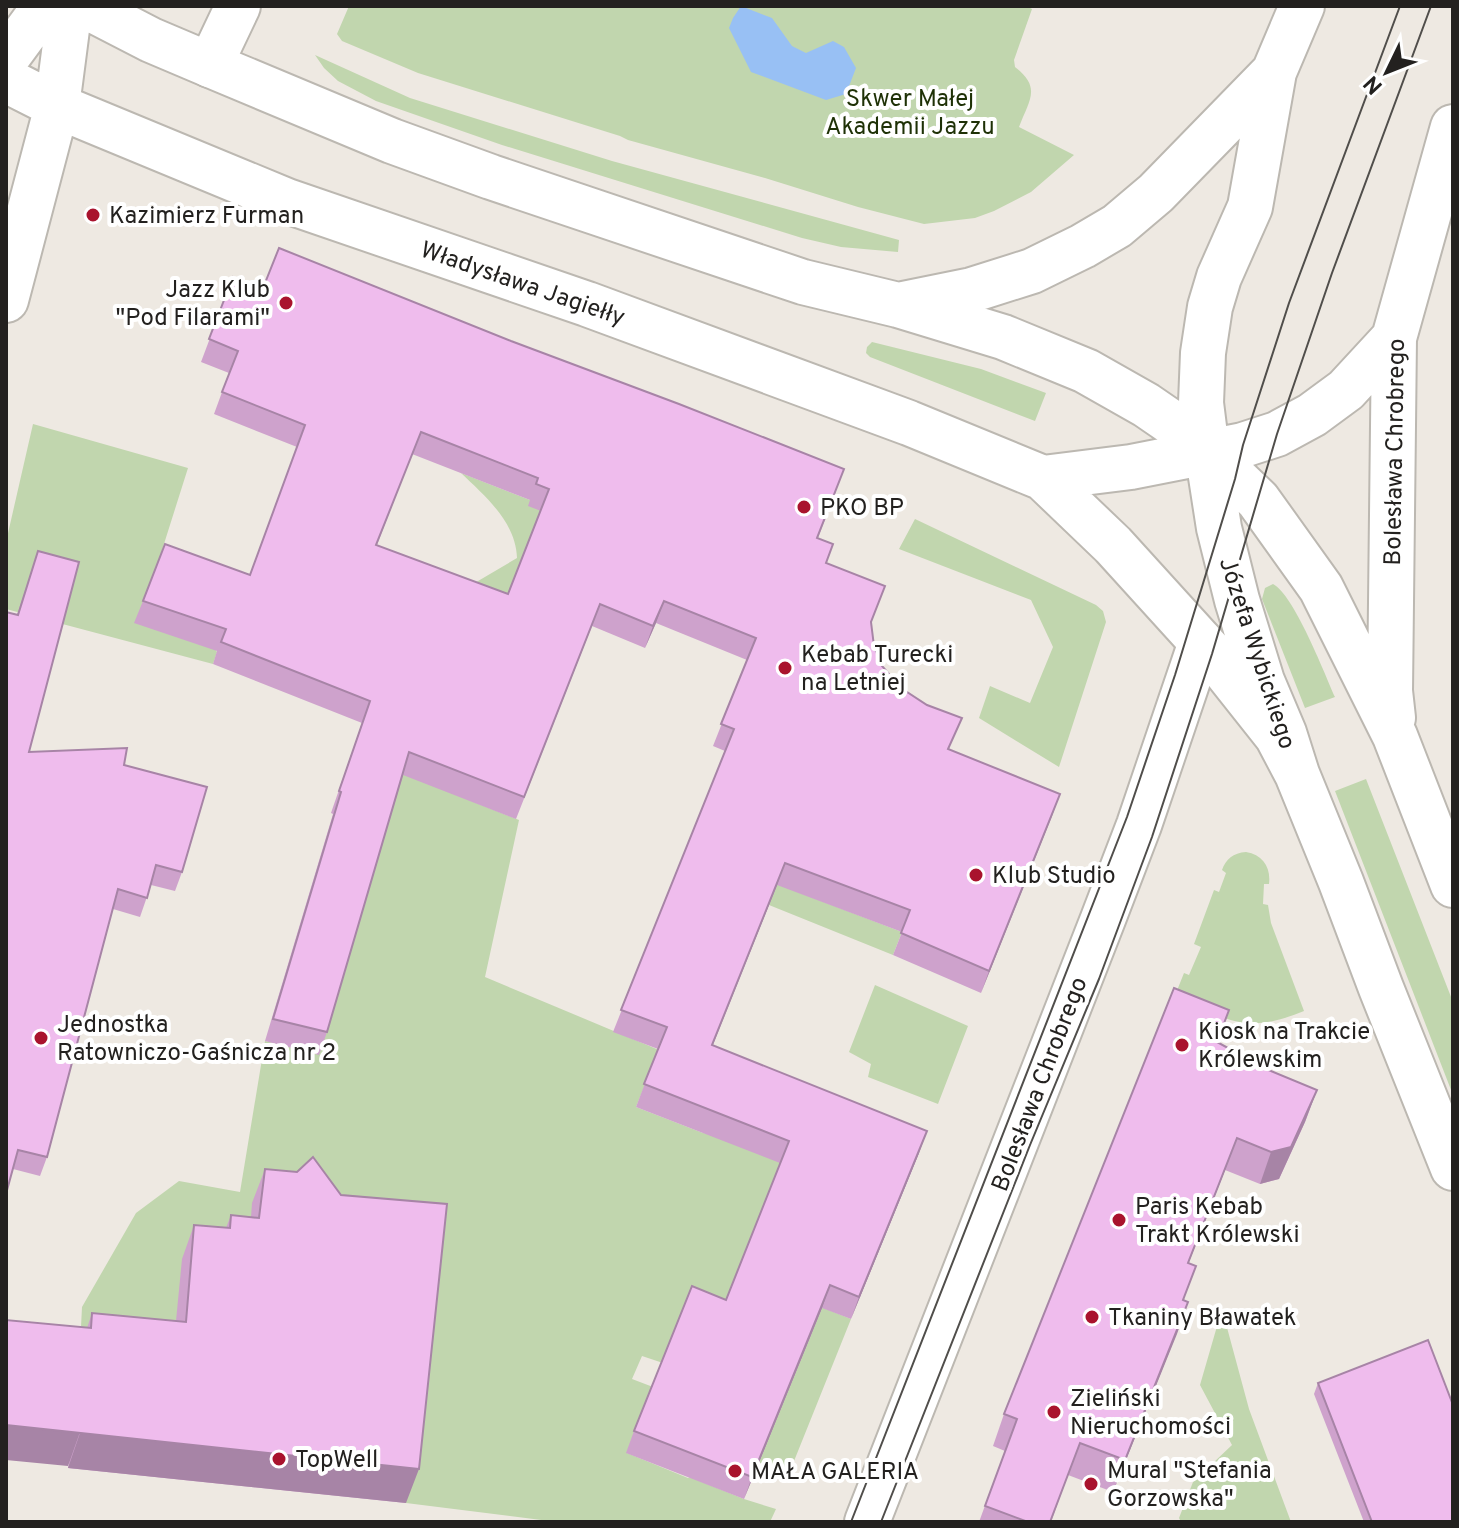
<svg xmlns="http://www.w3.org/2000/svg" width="1459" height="1528" font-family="Overpass,sans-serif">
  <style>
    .green { fill: #c1d6ae }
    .water { fill: #98c0f4 }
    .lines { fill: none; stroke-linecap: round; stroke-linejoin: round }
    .minor-casing { stroke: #bcb8b1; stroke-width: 48 }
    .major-casing { stroke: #bcb8b1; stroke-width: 48 }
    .minor { stroke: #fff; stroke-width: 44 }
    .major { stroke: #fff; stroke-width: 44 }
    .tram { stroke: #504e4b; stroke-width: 2 }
    .wall { fill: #cea2cc; fill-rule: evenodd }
    .shaded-wall { fill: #a784a6 }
    .building { fill: #efbced; stroke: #a784a6; stroke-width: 2; fill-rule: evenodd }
    .poi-dot { fill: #a9132d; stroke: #fff; stroke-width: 3 }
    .labels { text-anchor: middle; stroke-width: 8; stroke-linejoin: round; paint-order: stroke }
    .park-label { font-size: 24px; fill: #1e3106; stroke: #fff }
    .poi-label { font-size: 24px; fill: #23211f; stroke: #fff; text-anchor: start }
    .street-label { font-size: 24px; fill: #23211f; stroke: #fff }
  </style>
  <rect width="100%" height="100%" fill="#eee9e2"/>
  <path class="green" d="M 349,6 L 1026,6 L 1032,9 L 1014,60 L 1015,67 C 1042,88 1029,100 1019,127 L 1074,155 L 1031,192 L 994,211 L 975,218 L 924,224 L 858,207 L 765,178 L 628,140 L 620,136 L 418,73 L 342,41 L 337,34 Z
    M 315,55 L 410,98 L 612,161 L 899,240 L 898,252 L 841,247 L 802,238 L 502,145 L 376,101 L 338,81 L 324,68 Z
    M 872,342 L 981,369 L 1046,393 L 1035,421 L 870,357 L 866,353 L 867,347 Z
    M 33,424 L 188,468 L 157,566 L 217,652 L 213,664 L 6,609 L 6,542 Z
    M 461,473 L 530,500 L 554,516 L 454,794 L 519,820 L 485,977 L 659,1050 L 636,1107 L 703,1133 L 789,1143 L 737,1273 L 851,1319 L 788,1476 L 758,1462 L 663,1363 L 642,1356 L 632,1379 L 653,1387 L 627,1453 L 688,1478 L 690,1477 L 744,1499 L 776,1509 L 770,1522 L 557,1522 L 406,1503 L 247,1252 L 175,1332 L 80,1347 L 82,1307 L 136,1213 L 179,1181 L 240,1192 L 265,1041 L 319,1054 L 394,799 L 461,591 L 517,558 C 516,522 485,496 461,473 Z
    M 915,519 L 1096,605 L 1103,611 L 1106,622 L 1059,767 L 979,718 L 990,686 L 1030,703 L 1053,647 L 1031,600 L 899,549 Z
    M 1273,584 C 1294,595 1324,672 1335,697 L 1305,708 L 1262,599 L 1265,588 Z
    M 1366,779 L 1453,1002 L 1453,1095 L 1335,791 Z
    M 1246,852 C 1263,855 1271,867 1269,884 L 1264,884 L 1263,904 L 1268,905 L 1271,923 L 1304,1011 C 1286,1018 1267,1025 1247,1023 C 1226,1022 1194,1005 1174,998 L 1184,973 L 1189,975 L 1201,947 L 1194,944 L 1214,890 L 1219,892 L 1226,873 L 1222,870 C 1226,859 1233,853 1246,852 Z
    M 777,884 L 902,932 L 893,955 L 769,905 Z
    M 875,985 L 968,1026 L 938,1104 L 868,1077 L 871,1064 L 849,1052 Z
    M 1222,1309 L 1249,1409 L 1291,1522 L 1181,1522 L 1179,1518 L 1193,1482 L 1232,1445 L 1200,1385 Z"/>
  <path class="water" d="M 741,6 L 772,18 L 792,46 L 806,53 L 833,41 L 844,47 L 856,68 L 846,94 L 826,100 L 751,72 L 729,28 L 733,18 Z"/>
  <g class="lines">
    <defs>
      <path id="minor" d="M 210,65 L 238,6
        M 867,1522 L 1103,919 L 1139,825 L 1201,642"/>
      <path id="major" d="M 85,6 L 151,40 L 210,65 L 392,141 L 491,177 L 803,282 L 898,305 L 1003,337 L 1086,371 L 1146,405 L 1178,427 L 1207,451 L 1258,500 L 1321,588 L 1395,736 L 1453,885
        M 1302,6 L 1274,72 L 1250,207 L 1219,277 L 1210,307 L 1203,353 L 1201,403 L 1207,451 L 1219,528 L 1237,600 L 1262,681 L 1284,733 L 1297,774 L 1341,882 L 1381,988 L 1453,1168
        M 6,59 L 45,6
        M 6,80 L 57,106 L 287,201 L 587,304 L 909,423 L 1043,478 L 1113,545 L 1212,654 L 1277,736 L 1297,774
        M 6,300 L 57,106 L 70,6
        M 903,304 L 972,290 L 1032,271 L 1083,246 L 1117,226 L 1156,193 L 1274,72
        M 1043,478 L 1131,467 L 1243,445 L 1277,434 L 1312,415 L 1346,390 L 1394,338
        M 1393,718 L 1390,691 L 1394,338 L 1453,127"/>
    </defs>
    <use href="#minor" class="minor-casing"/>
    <use href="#major" class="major-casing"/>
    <use href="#minor" class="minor"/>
    <use href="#major" class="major"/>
    <path class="tram" d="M 851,1522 L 1127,817 L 1175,675 L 1235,479 L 1243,445 L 1289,303 L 1400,6
      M 881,1522 L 1030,1145 L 1099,979 L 1152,837 L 1212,654 L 1277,434 L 1332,273 L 1431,6"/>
  </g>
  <path class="wall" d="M 233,277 L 263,288 L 836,491 L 818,538 L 826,563 L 871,623 L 874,646 L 882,666 L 949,750 L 1060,794 L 981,993 L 893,955 L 902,932 L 777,885 L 712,1045 L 919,1153 L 851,1319 L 822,1308 L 744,1499 L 626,1453 L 634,1431 L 726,1300 L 780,1163 L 636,1107 L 658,1049 L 613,1032 L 725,751 L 713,746 L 747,660 L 656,623 L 645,648 L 592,626 L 516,819 L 403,775 L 327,1032 L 319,1055 L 265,1041 L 333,814 L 331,813 L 362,723 L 213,664 L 217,651 L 134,623 L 143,601 L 250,575 L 297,447 L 214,414 L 229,373 L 201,362 ZM 412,454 L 530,500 L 528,506 L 541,511 L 508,594 L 377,545 Z
    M 38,551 L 29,752 L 124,765 L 182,872 L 175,891 L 151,885 L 140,917 L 113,909 L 47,1157 L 40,1176 L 13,1169 L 17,615 Z
    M 1217,1042 L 1266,1069 L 1317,1090 L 1305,1122 L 1279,1179 L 1260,1184 L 1225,1170 L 1188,1263 L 1184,1300 L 1188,1302 L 1113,1492 L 1068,1475 L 1051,1522 L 979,1522 L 1005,1451 L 993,1446 L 1004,1414 Z
    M 265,1169 L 406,1503 L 68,1468 L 87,1328 L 92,1313 L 176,1321 L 182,1259 L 194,1225 L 226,1228 L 231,1215 L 251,1217 L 252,1203 Z
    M 1318,1383 L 1453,1522 L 1364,1522 L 1314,1394 Z"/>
  <path class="shaded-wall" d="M 664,601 L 656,623 L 645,648 L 653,626 Z
    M 1060,794 L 1052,816 L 981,993 L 989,971 Z
    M 785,863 L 777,885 L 704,1067 L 712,1045 Z
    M 1317,1090 L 1305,1122 L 1279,1179 L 1260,1184 L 1271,1152 Z
    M 927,1131 L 919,1153 L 851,1319 L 859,1297 Z
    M 1237,1138 L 1225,1170 L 1176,1295 L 1188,1263 Z
    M 830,1285 L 822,1308 L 744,1499 L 752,1477 Z
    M 1188,1302 L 1177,1334 L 1113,1492 L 1125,1460 Z
    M 6,1425 L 80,1432 L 68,1466 L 6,1460 Z
    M 80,1433 L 419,1469 L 406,1503 L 68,1468 Z"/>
  <path class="building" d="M 279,248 L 511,341 L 679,404 L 844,469 L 817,538 L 833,544 L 826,563 L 885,586 L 871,622 L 874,646 L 882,666 L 901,688 L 927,705 L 962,718 L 948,749 L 1060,794 L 989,971 L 901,933 L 910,910 L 785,863 L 712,1045 L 927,1131 L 859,1297 L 830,1285 L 752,1477 L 634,1431 L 692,1286 L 726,1300 L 789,1141 L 644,1084 L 667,1027 L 621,1010 L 734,729 L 721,724 L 756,638 L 664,601 L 653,626 L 600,604 L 524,797 L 409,752 L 327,1032 L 273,1019 L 341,792 L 339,791 L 370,701 L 221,642 L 226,629 L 143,601 L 165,544 L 250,575 L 305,425 L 222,392 L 238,351 L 209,339 L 233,277 L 263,288 ZM 421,432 L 538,478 L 536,484 L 549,489 L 508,594 L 376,545 Z
    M 38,551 L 79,562 L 29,752 L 127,748 L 124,765 L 207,787 L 182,872 L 156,865 L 147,898 L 118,889 L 47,1157 L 18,1150 L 6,1194 L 6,612 L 18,615 Z
    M 1174,988 L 1229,1010 L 1217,1042 L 1266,1069 L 1317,1090 L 1291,1147 L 1271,1152 L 1237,1138 L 1188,1263 L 1196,1266 L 1183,1300 L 1188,1302 L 1125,1460 L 1080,1443 L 1050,1522 L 1028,1522 L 985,1506 L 1017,1419 L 1004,1414 Z
    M 313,1157 L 341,1195 L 447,1204 L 419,1469 L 6,1425 L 6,1320 L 91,1328 L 92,1313 L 186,1322 L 194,1225 L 230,1228 L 231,1215 L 259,1218 L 265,1169 L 297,1172 Z
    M 1428,1340 L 1453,1405 L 1453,1522 L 1372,1522 L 1318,1383 Z"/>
  <g class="poi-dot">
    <circle cx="93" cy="215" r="8"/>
    <circle cx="286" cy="303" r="8"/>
    <circle cx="804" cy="507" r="8"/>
    <circle cx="785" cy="668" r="8"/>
    <circle cx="976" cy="875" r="8"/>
    <circle cx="41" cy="1038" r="8"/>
    <circle cx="1182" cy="1045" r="8"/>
    <circle cx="1119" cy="1220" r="8"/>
    <circle cx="1092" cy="1317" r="8"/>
    <circle cx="1054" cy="1412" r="8"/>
    <circle cx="279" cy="1459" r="8"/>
    <circle cx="735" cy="1471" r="8"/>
    <circle cx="1091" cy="1484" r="8"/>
  </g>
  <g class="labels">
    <g class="park-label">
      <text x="910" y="106">Skwer Małej<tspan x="910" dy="28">Akademii Jazzu</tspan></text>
    </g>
    <g class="poi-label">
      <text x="109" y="223">Kazimierz Furman</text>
      <text x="270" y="297" text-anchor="end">Jazz Klub<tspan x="270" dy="28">"Pod Filarami"</tspan></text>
      <text x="820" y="515">PKO BP</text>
      <text x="801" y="662">Kebab Turecki<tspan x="801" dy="28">na Letniej</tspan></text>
      <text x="992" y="883">Klub Studio</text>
      <text x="57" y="1032">Jednostka<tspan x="57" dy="28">Ratowniczo-Gaśnicza nr 2</tspan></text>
      <text x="1198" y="1039">Kiosk na Trakcie<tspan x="1198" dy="28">Królewskim</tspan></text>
      <text x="1135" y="1214">Paris Kebab<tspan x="1135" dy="28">Trakt Królewski</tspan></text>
      <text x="1108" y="1325">Tkaniny Bławatek</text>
      <text x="1070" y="1406">Zieliński<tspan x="1070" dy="28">Nieruchomości</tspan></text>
      <text x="295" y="1467">TopWell</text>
      <text x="1107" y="1478">Mural "Stefania<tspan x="1107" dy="28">Gorzowska"</tspan></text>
      <text x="751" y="1479">MAŁA GALERIA</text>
    </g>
    <g class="street-label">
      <text transform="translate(523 283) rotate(19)" y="8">Władysława Jagiełły</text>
      <text transform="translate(1394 452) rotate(-89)" y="8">Bolesława Chrobrego</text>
      <text transform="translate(1258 653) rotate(72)" y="8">Józefa Wybickiego</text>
      <text transform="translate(1039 1084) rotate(-69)" y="8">Bolesława Chrobrego</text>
    </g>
  </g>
  <rect width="1459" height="1528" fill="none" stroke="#23211f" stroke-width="16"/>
  <g transform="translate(1387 72) rotate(227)" stroke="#ffffff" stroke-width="6" paint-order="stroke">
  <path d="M0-6L14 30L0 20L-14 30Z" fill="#23211f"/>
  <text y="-12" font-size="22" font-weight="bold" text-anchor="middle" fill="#23211f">N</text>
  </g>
</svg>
